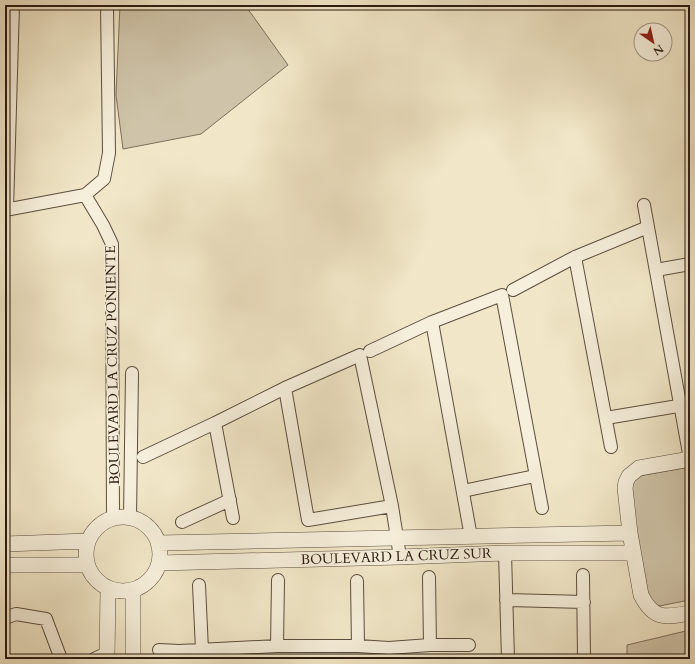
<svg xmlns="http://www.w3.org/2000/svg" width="695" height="664" font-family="Cardo,serif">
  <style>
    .green { fill: #cfc4a9; stroke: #7d705d }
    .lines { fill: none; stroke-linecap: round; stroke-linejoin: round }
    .minor-casing { stroke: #5c4e3f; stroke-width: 14 }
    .tertiary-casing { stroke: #5c4e3f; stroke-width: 16 }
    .minor { stroke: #f6efdb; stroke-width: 12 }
    .tertiary { stroke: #f6efdb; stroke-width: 15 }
    .labels { text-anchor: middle; stroke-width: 3; stroke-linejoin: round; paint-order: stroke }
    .street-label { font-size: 14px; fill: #2b1b11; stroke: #f6efdb }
  </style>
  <rect width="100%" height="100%" fill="#f1e7c8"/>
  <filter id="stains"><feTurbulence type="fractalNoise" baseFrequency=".005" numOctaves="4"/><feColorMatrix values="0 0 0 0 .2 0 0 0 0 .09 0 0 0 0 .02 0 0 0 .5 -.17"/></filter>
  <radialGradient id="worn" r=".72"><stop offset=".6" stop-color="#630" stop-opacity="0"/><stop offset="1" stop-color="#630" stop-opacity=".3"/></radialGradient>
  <path class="green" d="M 120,5 L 245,5 L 288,65 L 201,134 L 123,149 L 116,95 Z
    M 690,467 L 690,600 L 659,606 L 655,605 L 644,597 L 629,482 L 639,476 Z
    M 690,630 L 690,659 L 627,659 L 627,645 Z"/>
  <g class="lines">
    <defs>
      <path id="minor" d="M 85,195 L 103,225 L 112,244 L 113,518
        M 644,205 L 690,459
        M 7,209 L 13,5
        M 5,210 L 85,195 L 104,179 L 109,153 L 107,5
        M 575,257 L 611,447
        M 656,270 L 690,264
        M 513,290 L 575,257 L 648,227
        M 432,322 L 471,537
        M 370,351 L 432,322 L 502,295 L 542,508
        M 285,388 L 308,520 L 392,506
        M 606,418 L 690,404
        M 215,423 L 233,518
        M 143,457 L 215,423 L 285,388 L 360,355 L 392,506 L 400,557
        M 463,491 L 535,476
        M 130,518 L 132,373
        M 182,522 L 230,500
        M 505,553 L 508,659
        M 583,575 L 584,659
        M 429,577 L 430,645
        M 357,581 L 358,646
        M 199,585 L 202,650
        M 506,600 L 584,602
        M 5,618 L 16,614 L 46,619 L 61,659
        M 277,646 L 278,580
        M 159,650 L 179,651 L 277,646 L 358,646 L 389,648 L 430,645 L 469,645
        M 94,659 L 107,653"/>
      <path id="tertiary" d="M 690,459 L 639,468 L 629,476 L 626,482 L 625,488 L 630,533 L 641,595 C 654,621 666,617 690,613
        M86 554a37 37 0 1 1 74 0a37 37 0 1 1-74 0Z
        M 158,543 L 630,533
        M 5,544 L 88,541
        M 159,563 L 400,557 L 505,553 L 633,553
        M 5,565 L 87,565
        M 107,659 L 108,589
        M 133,659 L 133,590"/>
    </defs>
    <use href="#minor" class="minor-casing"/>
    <use href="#tertiary" class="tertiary-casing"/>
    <use href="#minor" class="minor"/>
    <use href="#tertiary" class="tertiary"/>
  </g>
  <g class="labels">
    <g class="street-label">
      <text transform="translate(112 365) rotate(-91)" y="5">BOULEVARD LA CRUZ PONIENTE</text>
      <text transform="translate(396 556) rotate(-2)" y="5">BOULEVARD LA CRUZ SUR</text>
    </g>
  </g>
  <rect width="695" height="664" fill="none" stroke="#f1e7c8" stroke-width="20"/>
  <rect x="6" y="6" width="683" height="652" fill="none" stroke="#2b1b11" stroke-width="2"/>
  <rect x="10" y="10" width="675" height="644" fill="none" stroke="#2b1b11"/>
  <g transform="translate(653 42) rotate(146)"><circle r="19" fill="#f6efdb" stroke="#a59a8a"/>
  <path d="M0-3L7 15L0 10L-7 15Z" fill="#8f2418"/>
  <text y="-6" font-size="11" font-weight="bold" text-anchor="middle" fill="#2b1b11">N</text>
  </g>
  <rect width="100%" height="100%" filter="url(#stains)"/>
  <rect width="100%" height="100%" fill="url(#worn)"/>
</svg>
